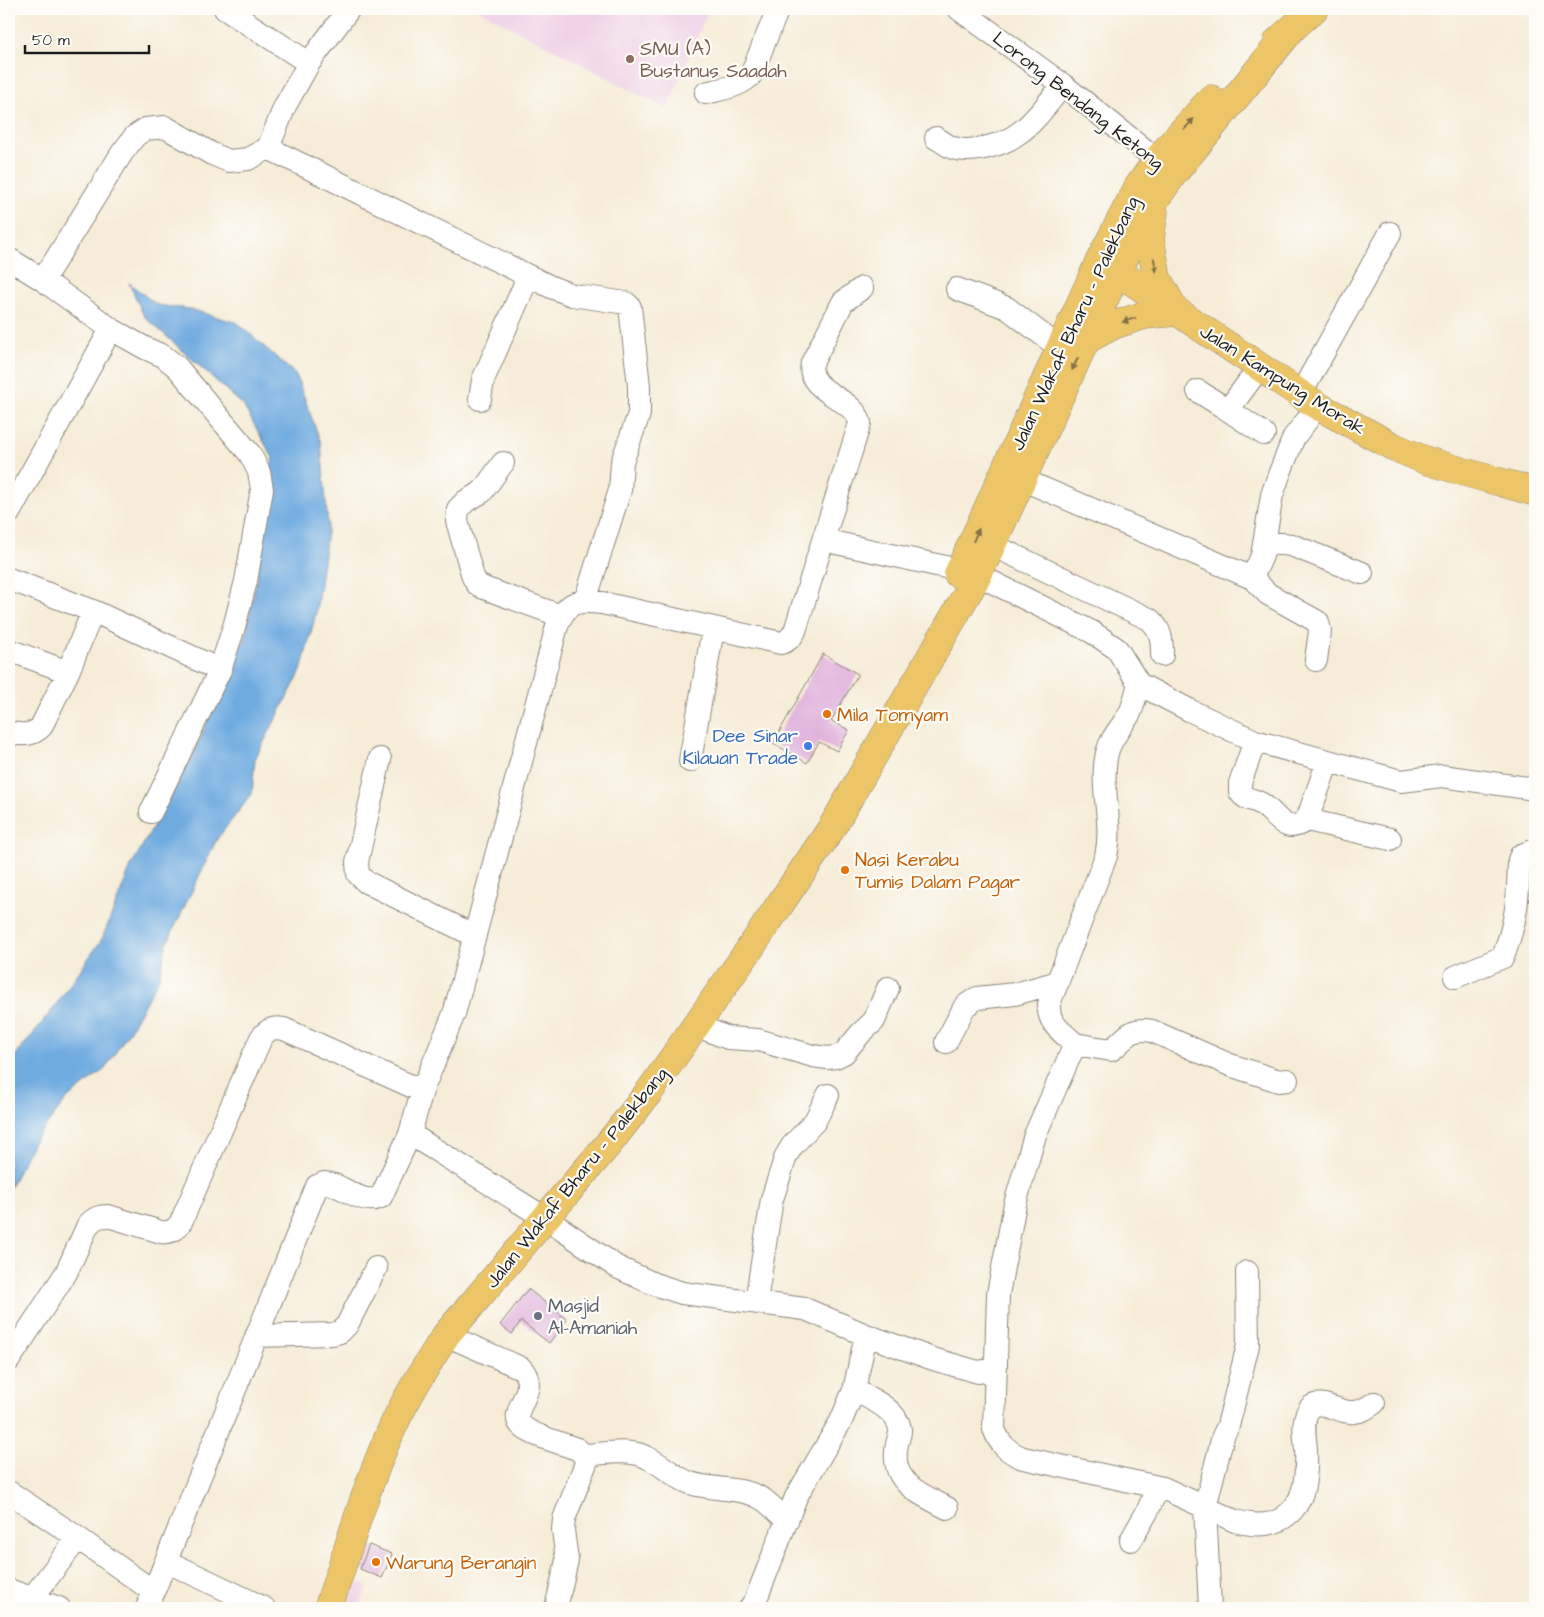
<svg xmlns="http://www.w3.org/2000/svg" width="1544" height="1617" font-family="'Architects Daughter',sans-serif">
  <style>
    .built { fill: #efd0e6 }
    .water { fill: #6fabe0; stroke: #46647e }
    .building { fill: #dfafdb }
    .lines { fill: none; stroke-linecap: round; stroke-linejoin: round }
    .minor-casing { stroke: #89847a; stroke-width: 24 }
    .major-casing { stroke: #89847a; stroke-width: 29 }
    .minor { stroke: #fff; stroke-width: 22 }
    .major { stroke: #ecc569; stroke-width: 28 }
    .oneway { fill: #847042 }
    .education-dot { fill: #8d6e63; stroke: #fdfcf7; stroke-width: 2 }
    .food-dot { fill: #e8710a; stroke: #fdfcf7; stroke-width: 2 }
    .shop-dot { fill: #3f7fe0; stroke: #fdfcf7; stroke-width: 2 }
    .worship-dot { fill: #6b7280; stroke: #fdfcf7; stroke-width: 2 }
    .labels { text-anchor: middle; stroke-width: 4.5; stroke-linejoin: round; paint-order: stroke }
    .education-label { font-size: 19px; fill: #785e54; stroke: #fdfcf7; text-anchor: start }
    .street-label { font-size: 19px; fill: #1c1c1c; stroke: #fdfcf7 }
    .food-label { font-size: 19px; fill: #c56008; stroke: #fdfcf7; text-anchor: start }
    .shop-label { font-size: 19px; fill: #366cbe; stroke: #fdfcf7; text-anchor: end }
    .worship-label { font-size: 19px; fill: #5b616d; stroke: #fdfcf7; text-anchor: start }
  </style>
  <rect width="100%" height="100%" fill="#fdfcf7"/>
  <filter id="ink" filterUnits="userSpaceOnUse"><feTurbulence type="fractalNoise" baseFrequency=".02" numOctaves="2"/><feDisplacementMap in="SourceGraphic" scale="10" xChannelSelector="R" yChannelSelector="G"/><feConvolveMatrix kernelMatrix="1 2 1 2 8 2 1 2 1" color-interpolation-filters="sRGB"/></filter>
  <filter id="wash" filterUnits="userSpaceOnUse"><feTurbulence type="fractalNoise" baseFrequency=".0096" numOctaves="4" result="noise"/><feDisplacementMap in="SourceGraphic" scale="20" xChannelSelector="R" yChannelSelector="G"/><feGaussianBlur stdDeviation="1.12" result="paint"/><feColorMatrix in="noise" values="0 0 0 0 0 0 0 0 0 0 0 0 0 0 0 0 0 1.4 0 .05"/><feComposite in="paint" operator="in"/></filter>
  <g filter="url(#wash)">
    <rect width="100%" height="100%" fill="#f6ecd7"/>
    <path class="built" d="M 477,9 L 709,9 L 667,109 Z
      M 356,1581 L 368,1587 L 358,1608 L 346,1608 L 343,1607 Z"/>
    <path class="water" d="M 129,283 L 157,305 L 190,309 L 238,323 L 296,375 L 321,443 L 328,525 L 316,613 L 301,671 L 255,759 L 252,794 L 217,839 L 167,943 L 159,978 L 130,1030 L 105,1069 L 68,1098 L 33,1142 L 9,1189 L 9,1064 L 53,1009 L 102,939 L 131,866 L 171,795 L 204,731 L 226,661 L 244,642 L 256,583 L 267,488 L 273,458 L 243,405 L 144,316 Z"/>
    <g id="blocks">
      <path class="building" d="M 823,654 L 858,674 L 831,721 L 849,730 L 837,751 L 819,742 L 807,763 L 773,743 Z
        M 528,1289 L 567,1320 L 549,1343 L 521,1321 L 512,1334 L 500,1325 Z
        M 369,1545 L 392,1554 L 382,1578 L 360,1569 Z"/>
    </g>
  </g>
  <g filter="url(#ink)">
    <use href="#blocks" fill-opacity="0" stroke="#89847a" stroke-width="1"/>
    <g class="lines">
      <defs>
        <path id="minor" d="M 225,9 L 309,63
          M 959,9 L 1063,85 L 1169,169
          M 706,93 C 721,89 740,87 751,75 L 778,9
          M 936,138 C 942,141 947,146 953,148 C 972,154 1003,145 1019,133 C 1036,121 1049,101 1063,85
          M 268,148 L 551,287 L 572,295 L 626,303 L 630,307 L 639,386 L 639,414 L 622,462 L 620,490 L 585,601
          M 9,259 L 43,280 L 111,329 L 145,348 L 163,356 L 177,367 L 250,454 L 259,472 L 262,489 L 246,581 L 234,627 L 220,670 L 151,812
          M 43,280 L 122,153 L 135,136 L 146,129 L 165,127 L 212,154 L 229,161 L 248,159 L 268,148 L 285,106 L 309,63 L 349,9
          M 957,289 L 1007,308 L 1060,348
          M 1259,368 L 1228,410 L 1264,434
          M 1198,391 L 1228,410
          M 1300,395 L 1390,233
          M 480,399 L 483,380 L 528,277
          M 503,463 L 482,492 L 466,501 L 458,509 L 457,521 L 473,577 L 477,584 L 484,588 L 561,616
          M 1021,479 L 1252,578 L 1262,556 L 1272,495 L 1279,475 L 1294,437 L 1318,406
          M 9,513 L 111,329
          M 823,540 L 860,423 C 855,397 805,393 812,363 L 843,302 L 862,288
          M 1264,542 L 1291,545 L 1362,573
          M 992,545 L 1149,619 C 1161,629 1162,639 1162,655
          M 978,575 L 1092,632 L 1117,649 L 1139,684 L 1191,711 L 1255,741 L 1401,781 L 1442,776 L 1535,789
          M 1252,578 L 1268,594 L 1318,622 L 1320,631 L 1316,660
          M 9,579 L 93,611
          M 9,650 L 68,672
          M 1139,684 C 1136,693 1134,704 1130,713 C 1122,727 1111,737 1107,753 C 1099,787 1114,821 1106,856 L 1049,1004 C 1047,1023 1062,1032 1075,1044 L 1035,1135 L 1015,1204 L 998,1294 L 994,1429 C 1000,1445 1008,1452 1023,1458 L 1163,1488 L 1235,1521 C 1250,1525 1269,1527 1283,1518 C 1306,1504 1307,1474 1306,1449 C 1305,1437 1301,1419 1310,1408 C 1318,1398 1339,1412 1350,1412 C 1359,1413 1366,1409 1374,1403
          M 9,733 C 21,734 31,737 41,727 L 68,672 L 93,611 L 220,670
          M 1255,741 L 1240,783 L 1240,792 C 1245,800 1253,799 1260,803 C 1278,813 1282,837 1307,820
          M 380,759 L 357,862 L 358,874 L 366,882 L 475,936
          M 690,761 L 713,629
          M 1328,761 L 1307,820 L 1390,839
          M 1455,977 L 1503,957 C 1517,920 1518,899 1519,860 L 1521,855 L 1535,850
          M 695,1025 L 728,1038 L 758,1040 L 813,1056 L 827,1058 L 836,1057 L 844,1053 L 861,1033 L 874,1021 L 888,988
          M 946,1042 L 965,1006 L 977,998 L 1015,994 L 1058,982
          M 1075,1044 L 1111,1050 C 1127,1039 1129,1026 1152,1031 L 1230,1065 L 1279,1081 L 1287,1080
          M 756,1302 L 772,1199 L 786,1156 L 792,1146 L 815,1121 L 828,1095
          M 446,1335 L 521,1368 C 543,1391 504,1412 523,1427 C 533,1436 564,1444 577,1449 L 584,1455 L 586,1463 L 564,1519 L 563,1530 L 567,1560 L 556,1608
          M 866,1335 L 805,1309 L 682,1293 L 654,1284 L 617,1267 L 545,1218 L 410,1134 L 422,1091 L 454,1014 L 557,626 C 567,601 576,600 602,603 L 781,643 C 788,641 791,638 795,631 L 823,540 L 959,570
          M 256,1336 L 332,1334 L 340,1332 L 347,1325 L 376,1268
          M 9,1360 L 66,1273 L 88,1225 C 94,1218 99,1216 108,1216 L 161,1232 C 171,1233 175,1230 181,1222 L 261,1038 C 268,1029 273,1027 284,1029 L 422,1091
          M 854,1390 C 869,1398 897,1409 900,1429 C 901,1433 898,1439 897,1444 C 895,1454 895,1465 900,1474 C 909,1491 931,1499 947,1508
          M 584,1455 C 603,1454 630,1448 648,1458 C 663,1465 674,1477 690,1483 C 714,1491 743,1486 764,1500 C 772,1506 780,1514 787,1521
          M 9,1492 L 78,1538
          M 1131,1540 L 1147,1512 L 1158,1487
          M 166,1561 L 264,1608
          M 9,1590 L 59,1608
          M 32,1598 L 78,1538 L 154,1592
          M 147,1608 L 317,1186 C 320,1185 322,1183 324,1183 C 341,1182 361,1207 381,1197 L 410,1134
          M 750,1608 L 756,1599 L 796,1497 L 841,1421 L 854,1390 L 866,1335 L 933,1359 L 978,1372 L 995,1369
          M 1210,1608 L 1205,1507 L 1223,1436 L 1228,1426 L 1248,1345 L 1247,1272"/>
        <path id="major" d="M 1278,41 L 1314,9
          M 1154,212 L 1150,239 L 1157,278 L 1174,309
          M 1103,262 L 1318,406 L 1394,447 L 1425,460 L 1461,471 L 1535,492
          M 1086,340 L 1114,325 L 1145,315 L 1176,312
          M 958,574 L 1100,260 L 1138,187 L 1157,160 L 1211,99
          M 328,1608 C 350,1545 369,1474 399,1414 C 413,1387 429,1361 446,1335 L 610,1142 L 649,1092 L 749,950 L 831,829 L 978,575 L 1117,272 L 1155,200 L 1174,173 L 1291,30"/>
      </defs>
      <use href="#minor" class="minor-casing"/>
      <use href="#major" class="major-casing"/>
      <use href="#minor" class="minor"/>
      <use href="#major" class="major"/>
    </g>
    <defs><path id="oneway-solid" d="M-6-.8H1V-3.2L6.5 0L1 3.2V.8H-6Z" transform="scale(1.25)"/></defs>
    <g class="oneway">
      <use href="#oneway-solid" transform="translate(1189 124) rotate(-49)"/>
      <use href="#oneway-solid" transform="translate(1155 265) rotate(80)"/>
      <use href="#oneway-solid" transform="translate(1129 320) rotate(163)"/>
      <use href="#oneway-solid" transform="translate(1075 364) rotate(115)"/>
      <use href="#oneway-solid" transform="translate(976 535) rotate(-66)"/>
    </g>
  </g>
  <circle class="education-dot" cx="630" cy="59" r="5"/>
  <g class="food-dot">
    <circle cx="827" cy="714" r="5"/>
    <circle cx="845" cy="870" r="5"/>
    <circle cx="376" cy="1562" r="5"/>
  </g>
  <circle class="shop-dot" cx="808" cy="746" r="5"/>
  <circle class="worship-dot" cx="538" cy="1316" r="5"/>
  <g class="labels">
    <g class="education-label">
      <text x="640" y="55">SMU (A)<tspan x="640" dy="22">Bustanus Saadah</tspan></text>
    </g>
    <g class="street-label">
      <text transform="translate(1079 100) rotate(38)" y="7">Lorong Bendang Ketong</text>
      <text transform="translate(1074 323) rotate(-65)" y="7">Jalan Wakaf Bharu - Palekbang</text>
      <text transform="translate(1283 379) rotate(32)" y="7">Jalan Kampung Morak</text>
      <text transform="translate(576 1177) rotate(-51)" y="7">Jalan Wakaf Bharu - Palekbang</text>
    </g>
    <g class="food-label">
      <text x="837" y="721">Mila Tomyam</text>
      <text x="855" y="866">Nasi Kerabu<tspan x="855" dy="22">Tumis Dalam Pagar</tspan></text>
      <text x="386" y="1569">Warung Berangin</text>
    </g>
    <g class="shop-label">
      <text x="798" y="742">Dee Sinar<tspan x="798" dy="22">Kilauan Trade</tspan></text>
    </g>
    <g class="worship-label">
      <text x="548" y="1312">Masjid<tspan x="548" dy="22">Al-Amaniah</tspan></text>
    </g>
  </g>
  <rect width="1544" height="1617" fill="none" stroke="#fdfcf7" stroke-width="30"/>
  <path d="M25 45v8h124v-8" fill="none" stroke="#1c1c1c" stroke-width="2.5"/>
  <text x="32" y="45" font-size="15" fill="#1c1c1c" stroke="#fdfcf7" stroke-width="4" paint-order="stroke">50 m</text>
</svg>
